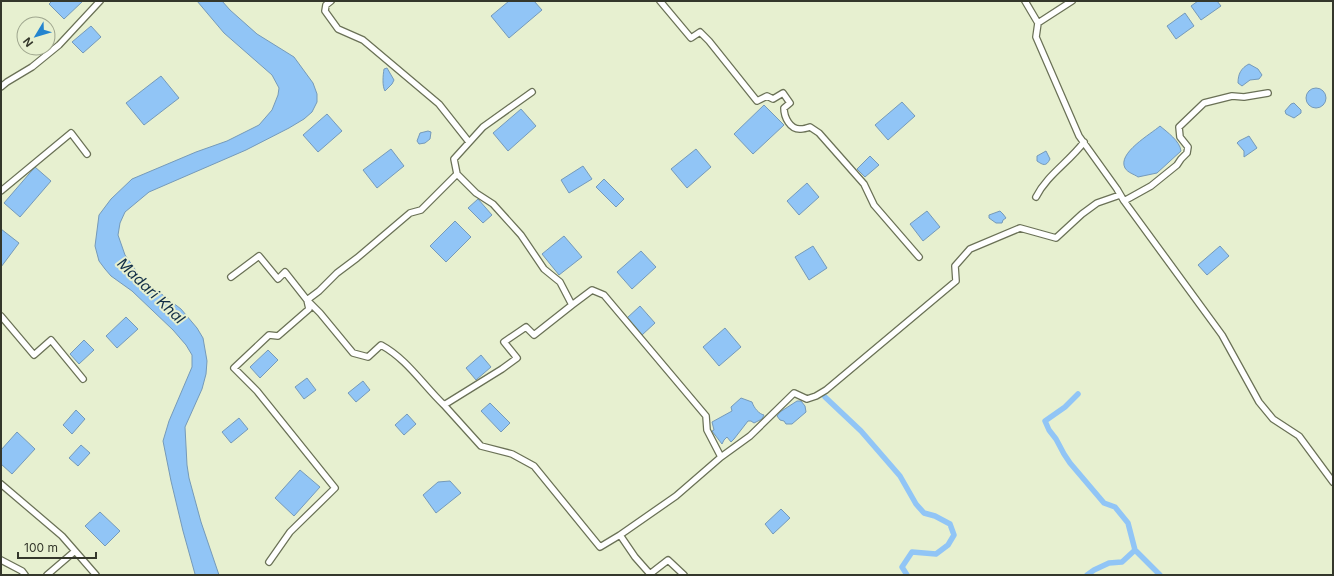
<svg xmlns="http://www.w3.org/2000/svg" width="1334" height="576" font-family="Inter,sans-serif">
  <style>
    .water { fill: #91c5f6; stroke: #759ab9 }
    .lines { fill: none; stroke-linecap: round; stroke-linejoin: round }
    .canal { stroke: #91c5f6; stroke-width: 5.5 }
    .minor-casing { stroke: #6a7156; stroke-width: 8 }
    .minor { stroke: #fff; stroke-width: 5.5 }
    .labels { text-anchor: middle; stroke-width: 4; stroke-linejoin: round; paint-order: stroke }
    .water-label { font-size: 15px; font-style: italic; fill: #122e46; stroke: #e7f0d0 }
  </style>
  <rect width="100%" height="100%" fill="#e7f0d0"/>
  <path class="water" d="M 52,1 L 83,1 L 64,19 L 49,4 Z
    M 197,1 L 222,1 L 230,10 L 257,34 L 294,57 L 313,83 L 317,94 L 317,102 L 312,112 L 304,119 L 289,128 L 246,150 L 149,192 L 125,212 L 120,223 L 118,235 L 125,255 L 142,279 L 181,309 L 197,328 L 203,338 L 207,361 L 206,374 L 202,389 L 185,427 L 187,465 L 189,478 L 201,522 L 219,575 L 196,575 L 195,574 L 183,531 L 171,481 L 163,441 L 169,421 L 192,367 L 192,355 L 186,345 L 173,330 L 132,291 L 111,276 L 105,269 L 99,261 L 95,246 L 99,215 L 111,199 L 132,179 L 196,152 L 227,141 L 259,125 L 272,110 L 278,95 L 279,88 L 272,75 L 224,33 Z
    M 509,1 L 534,1 L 542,10 L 509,38 L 491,16 Z
    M 1198,1 L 1217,1 L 1221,6 L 1201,20 L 1191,6 Z
    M 1185,13 L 1194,26 L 1176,39 L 1167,26 Z
    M 91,26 L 101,37 L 83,53 L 72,42 Z
    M 1249,64 L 1258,69 L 1262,75 L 1259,79 L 1250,80 L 1242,86 L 1238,83 C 1238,74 1241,68 1249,64 Z
    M 387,68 L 394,80 L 392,84 L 385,91 C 382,86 383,75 384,69 Z
    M 161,76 L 179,98 L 144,125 L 126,103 Z
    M1306 98a10 10 0 1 1 20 0a10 10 0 1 1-20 0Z
    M 902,102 L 915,116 L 888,140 L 875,125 Z
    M 1294,103 L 1301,110 L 1301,113 L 1294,118 L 1286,114 L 1285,111 L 1291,104 Z
    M 764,105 L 784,125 L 753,154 L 734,134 Z
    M 521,109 L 536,126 L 508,151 L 493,133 Z
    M 327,114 L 342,131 L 318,152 L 303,135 Z
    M 1160,126 C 1167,132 1180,141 1181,151 L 1157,173 L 1138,177 C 1134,174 1128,173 1125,168 C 1117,153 1151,134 1160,126 Z
    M 428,131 L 431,132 L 430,139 L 425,143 L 419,144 L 417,141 L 420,133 Z
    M 1249,136 L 1257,148 L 1244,157 L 1244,151 L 1237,143 L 1239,141 Z
    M 391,149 L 404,166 L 377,188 L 363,170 Z
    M 696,149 L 711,167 L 687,188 L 671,169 Z
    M 1046,151 L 1050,159 C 1046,167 1043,165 1037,161 L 1037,156 Z
    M 870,156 L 879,165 L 865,177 L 857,169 Z
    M 583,166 L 592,179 L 569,193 L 561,180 Z
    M 35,167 L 51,181 L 20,217 L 4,203 Z
    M 604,179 L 624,199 L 616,207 L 596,187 Z
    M 807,183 L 819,197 L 799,215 L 787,201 Z
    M 478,199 L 492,215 L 483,223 L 468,208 Z
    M 927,211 L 940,227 L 923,241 L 910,224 Z
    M 1000,211 L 1003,214 L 1006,218 L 1003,220 L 1002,223 L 996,223 L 989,218 L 989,215 Z
    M 455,221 L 471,237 L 446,262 L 430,246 Z
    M 1,229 L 19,243 L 1,267 Z
    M 564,236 L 582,257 L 559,275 L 542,254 Z
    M 813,246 L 827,268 L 809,280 L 795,257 Z
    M 1220,246 L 1229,256 L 1207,275 L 1198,265 Z
    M 641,251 L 656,267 L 632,289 L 617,272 Z
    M 640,306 L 655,323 L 642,335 L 627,318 Z
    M 126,317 L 138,329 L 117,348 L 106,336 Z
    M 725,328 L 741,347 L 719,366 L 703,347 Z
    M 84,340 L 94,350 L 79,364 L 70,354 Z
    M 268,350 L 278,360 L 260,378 L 250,367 Z
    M 481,355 L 491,367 L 476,380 L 466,368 Z
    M 307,378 L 316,390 L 304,399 L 295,387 Z
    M 363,381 L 370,390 L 356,402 L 348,393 Z
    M 741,398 L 752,402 C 754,408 759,414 764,415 L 762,419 L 754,423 L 751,421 L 748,421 L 734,439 L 731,442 L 727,437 L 724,440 L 722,444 L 712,431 L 714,430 L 712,422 L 732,411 L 731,407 Z
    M 797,401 L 801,401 L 805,406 L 806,412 L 792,424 L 786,424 L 784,421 L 780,420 L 777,416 L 780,412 Z
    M 490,403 L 510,423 L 501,432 L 481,411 Z
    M 76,410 L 85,419 L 72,434 L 63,425 Z
    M 407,414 L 416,424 L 404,435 L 395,425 Z
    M 239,418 L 248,429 L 231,443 L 222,432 Z
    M 17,432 L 35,449 L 12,474 L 1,464 L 1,450 Z
    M 81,445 L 90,453 L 78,466 L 69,458 Z
    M 300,470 L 320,487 L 294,516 L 275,498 Z
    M 450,481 L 461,493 L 436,513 L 423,495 L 438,482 Z
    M 781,509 L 790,518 L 773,534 L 765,524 Z
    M 100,512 L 120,531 L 105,546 L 85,526 Z"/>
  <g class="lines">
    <path class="canal" d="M 1078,394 L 1065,407 L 1045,421 L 1049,430 L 1056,439 L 1064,454 L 1070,463 L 1104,503 L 1115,507 L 1128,523 L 1135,550
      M 825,397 L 861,431 L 900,476 L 916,504 L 924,513 L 935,516 L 950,524 L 954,535 L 948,545 L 936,554 L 912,552 L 902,567 L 907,575
      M 1087,575 L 1094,570 L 1109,563 L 1122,562 L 1135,550 L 1160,575"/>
    <defs>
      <path id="minor" d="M 331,1 L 326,5 L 325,11 L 338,29 L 363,40 L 439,104 L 469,142
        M 660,1 L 691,38 L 700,32 L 709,41 L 757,101 L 767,96 L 773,99 L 783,93 L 790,103 L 784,108 C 784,117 790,130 801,129 C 804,129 807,128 810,127 L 819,133 L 864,184 L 874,205 L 919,257
        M 1025,1 L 1038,23 L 1036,37 L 1079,136 L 1117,189 L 1124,201 L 1222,335 L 1259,402 L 1273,419 L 1299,436 L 1333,482
        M 1038,23 L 1072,1
        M 1,87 L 7,82 L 32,67 L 59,45 L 100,1
        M 532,92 L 483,127 L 454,159 L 457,174 L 476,193 L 493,204 L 521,235 L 544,269 L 560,282 L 572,305 L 534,335 L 526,327 L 504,342 L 517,358 L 502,369 L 444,405 L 481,446 L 512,454 L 534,466 L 600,547 L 620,535
        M 1,191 L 71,133 L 87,154
        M 1036,197 C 1047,175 1069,162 1084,142
        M 1124,201 L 1151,186 L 1177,165 L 1181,159 L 1187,153 L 1188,147 L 1180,137 L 1179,127 L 1204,103 L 1232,96 L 1244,97 L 1268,93
        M 231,277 L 259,256 L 278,279 L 285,272 L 307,300 L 309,309 L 278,336 L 269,335 L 234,368 L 257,391 L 335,488 L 290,532 L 269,562
        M 572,305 L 592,290 L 604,295 L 706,416 L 707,430 L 721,457 L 676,496 L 620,535 L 635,557 L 650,574 L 668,560 L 684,575
        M 1,316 L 34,355 L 51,340 L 83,379
        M 444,405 C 423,385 407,359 381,345 L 368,357 L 353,353 L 320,313 L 307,300 L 319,291 L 337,273 L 357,258 L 410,213 L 421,210 L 457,174
        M 721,457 L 750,436 L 794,393 L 807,399 L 816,396 L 826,390 L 956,281 L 955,266 L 970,249 L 1020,228 L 1056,238 L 1082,214 L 1097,203 L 1120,195
        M 1,484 L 62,536 L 96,575
        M 1,560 L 22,571 L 25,575
        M 47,575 L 75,551"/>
    </defs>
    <use href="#minor" class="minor-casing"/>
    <use href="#minor" class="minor"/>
  </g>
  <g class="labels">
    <g class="water-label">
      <text transform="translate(151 291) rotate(44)" y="5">Madari Khal</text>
    </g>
  </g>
  <rect width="1334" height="576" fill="none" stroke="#34372b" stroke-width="4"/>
  <g transform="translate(36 36) rotate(232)"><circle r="19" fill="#e7f0d0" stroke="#9fa68e"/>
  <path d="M0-3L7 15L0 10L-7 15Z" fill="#2384cf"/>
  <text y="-6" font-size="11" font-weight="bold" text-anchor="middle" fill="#34372b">N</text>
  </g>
  <path d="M18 552v6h78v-6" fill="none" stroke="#34372b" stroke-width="2"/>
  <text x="24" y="552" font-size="12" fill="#34372b" stroke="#e7f0d0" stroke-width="3" paint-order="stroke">100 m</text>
</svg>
